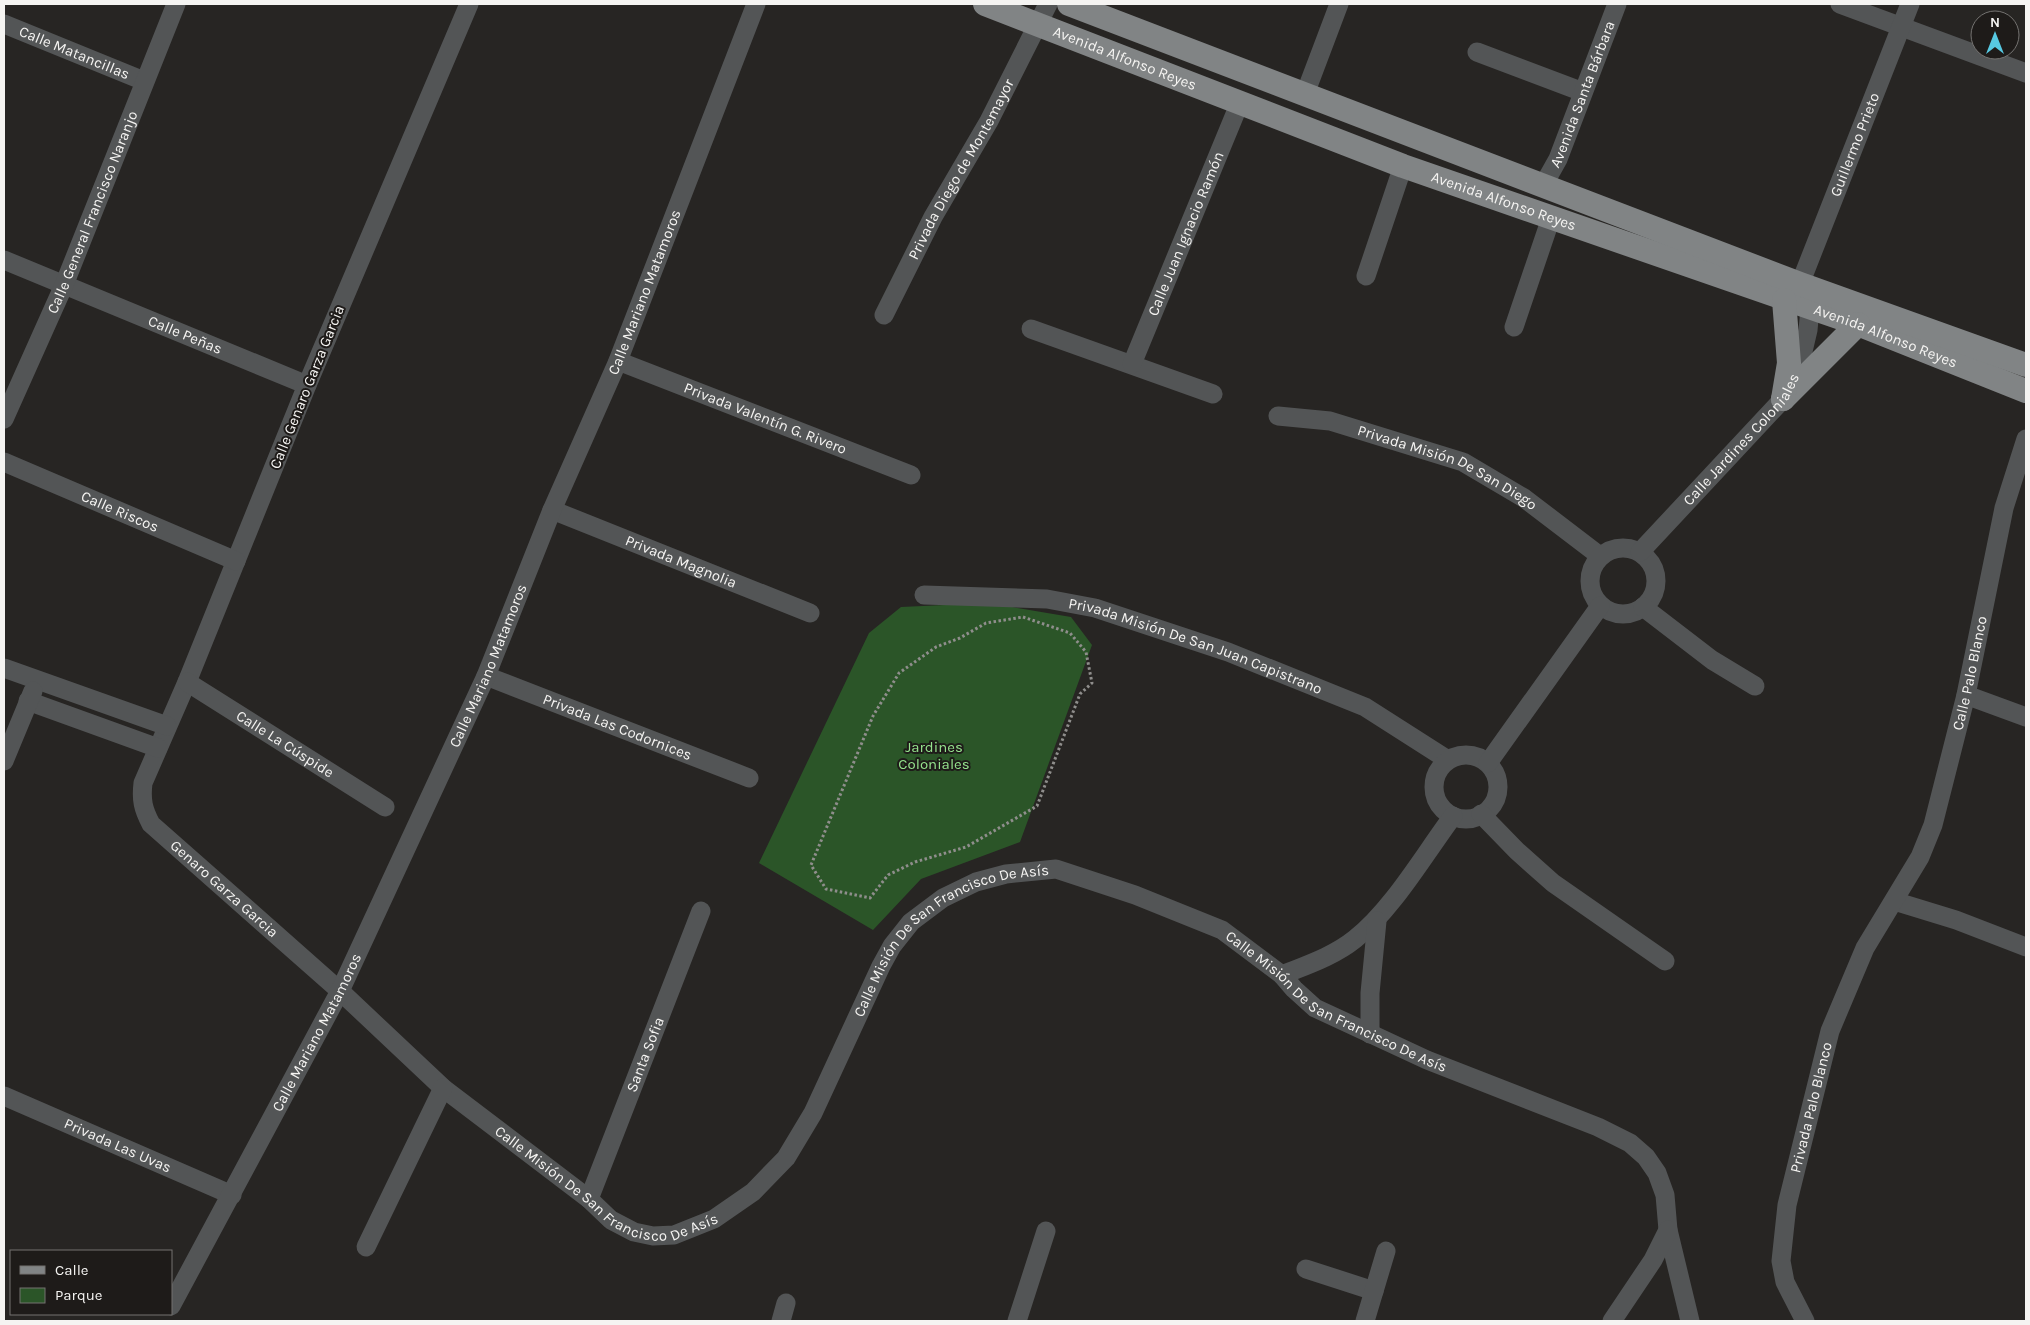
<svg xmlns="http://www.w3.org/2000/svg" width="2030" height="1325" font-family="Karla,sans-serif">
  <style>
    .green { fill: #2b5528 }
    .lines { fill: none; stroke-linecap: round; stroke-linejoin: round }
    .path { stroke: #8f8e8c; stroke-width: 3; stroke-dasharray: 2.5 2.5; stroke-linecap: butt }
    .minor { stroke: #535556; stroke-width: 19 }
    .major { stroke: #818485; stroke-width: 24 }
    .labels { text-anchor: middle; stroke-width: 4; stroke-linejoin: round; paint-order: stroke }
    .street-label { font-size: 15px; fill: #f5f4f2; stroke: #1e1b19 }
    .park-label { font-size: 15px; fill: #95e28d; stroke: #1e1b19 }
  </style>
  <rect width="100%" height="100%" fill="#272523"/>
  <path class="green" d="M 988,603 L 1071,617 L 1092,645 L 1020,842 L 921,879 L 873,930 L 759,863 L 869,633 L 901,607 Z"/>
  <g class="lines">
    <path class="path" d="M 1023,617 L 1070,633 L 1086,652 L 1092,683 L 1080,694 L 1037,806 L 966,847 L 915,862 L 888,875 L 870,898 L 826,889 L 811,865 L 873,716 L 899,673 L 936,647 L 960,638 L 986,623 Z"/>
    <g class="minor">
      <path id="s1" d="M 469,4 L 307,385 L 187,682 L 143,783 C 141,800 143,809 151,824 L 340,991 L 443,1088 L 589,1199 L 611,1220 L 634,1232 L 653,1236 L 674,1235 L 714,1219 L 753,1192 L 786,1158 L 813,1113 L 881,966 L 892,946 L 911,922 L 943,898 L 976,882 L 1006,874 L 1056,869 L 1135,895 L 1222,930 L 1282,975 L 1294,989 L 1315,1008 L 1427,1060 L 1598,1127 L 1630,1143 L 1646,1157 L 1657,1173 L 1665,1195 L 1668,1230 L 1690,1321"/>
      <path d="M 1840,4 L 2026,73"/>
      <path id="s2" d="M 4,24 L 144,81"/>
      <path d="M 1477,52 L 1583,92"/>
      <path d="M 1305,94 L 1339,4"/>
      <path id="s3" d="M 1544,184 L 1558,159 L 1617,4"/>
      <path id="s4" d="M 4,260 L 307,385"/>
      <path d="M 1366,276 L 1403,166"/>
      <path id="s5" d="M 884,315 L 933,217 L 989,121 L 1048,4"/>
      <path d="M 1514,327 L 1551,218"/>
      <path d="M 1031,329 L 1213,394"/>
      <path id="s6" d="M 618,361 L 911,475"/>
      <path id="s7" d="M 1132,364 L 1240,102"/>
      <path id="s8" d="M 1278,416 L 1330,421 L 1463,462 L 1524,498 L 1600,556"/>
      <path id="s9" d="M 4,419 L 64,285 L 176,4"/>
      <path id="s10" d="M 4,462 L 236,561"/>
      <path id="s11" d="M 552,510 L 810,613"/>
      <circle cx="1623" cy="581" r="33"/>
      <path id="s12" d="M 1640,552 L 1783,399 L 1800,364 L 1808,330 L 1810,309 L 1800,284 L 1910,4"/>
      <path id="s13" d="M 924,595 L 1047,599 L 1095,608 L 1228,652 L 1365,707 L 1448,760"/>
      <path d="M 1643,607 L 1712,660 L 1755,686"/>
      <path d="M 4,668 L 167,726"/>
      <path id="s14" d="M 486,676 L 749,778"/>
      <path id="s15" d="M 187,682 L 385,807"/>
      <path d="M 1966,695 L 2026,717"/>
      <path d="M 28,701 L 158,748"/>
      <circle cx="1466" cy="787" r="32"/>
      <path d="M 4,761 L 33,691"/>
      <path d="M 1488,763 L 1600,606"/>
      <path d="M 1481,814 L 1517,851 L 1553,883 L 1665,961"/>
      <path d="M 1894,901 L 1956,920 L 2026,947"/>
      <path d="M 1282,975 C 1307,965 1334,956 1355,939 C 1392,910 1424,855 1453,816"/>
      <path d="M 1370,1034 L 1370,993 L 1377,921"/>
      <path id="s16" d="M 4,1096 L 232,1195"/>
      <path id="s17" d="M 589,1199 L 701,911"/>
      <path d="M 366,1247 L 443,1088"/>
      <path d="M 1306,1269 L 1374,1291"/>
      <path id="s18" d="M 171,1306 L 340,991 L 486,676 L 552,510 L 618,361 L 756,4"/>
      <path d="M 781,1321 L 786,1303"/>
      <path d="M 1017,1321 L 1046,1231"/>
      <path d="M 1365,1321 L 1386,1251"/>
      <path d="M 1612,1321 L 1653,1260 L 1668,1230"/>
      <path id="s19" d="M 1805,1321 L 1785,1282 L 1781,1261 L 1787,1205 L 1830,1031 L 1865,948 L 1920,857 L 1933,825 L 1966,695 L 2004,508 L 2026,439"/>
    </g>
    <g class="major">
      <path id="s20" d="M 985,4 L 1403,166 L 1858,324 L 2026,391"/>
      <path d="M 1069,4 L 1800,284 L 2026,365"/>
      <path d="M 1783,399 L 1858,324"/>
      <path d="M 1783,399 L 1789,363 L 1784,300"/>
    </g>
  </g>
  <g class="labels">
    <g class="street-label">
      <text dy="5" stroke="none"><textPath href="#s2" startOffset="76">Calle Matancillas</textPath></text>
      <text dy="5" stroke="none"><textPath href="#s20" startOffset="150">Avenida Alfonso Reyes</textPath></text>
      <text dy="5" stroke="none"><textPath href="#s3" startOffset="98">Avenida Santa Bárbara</textPath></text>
      <text dy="5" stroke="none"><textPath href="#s12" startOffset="481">Guillermo Prieto</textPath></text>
      <text dy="5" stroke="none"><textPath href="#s5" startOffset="165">Privada Diego de Montemayor</textPath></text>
      <text dy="5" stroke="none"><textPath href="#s20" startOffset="555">Avenida Alfonso Reyes</textPath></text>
      <text dy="5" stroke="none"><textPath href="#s9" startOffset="225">Calle General Francisco Naranjo</textPath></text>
      <text dy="5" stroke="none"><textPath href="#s7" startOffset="141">Calle Juan Ignacio Ramón</textPath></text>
      <text dy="5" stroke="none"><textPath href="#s18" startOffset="1120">Calle Mariano Matamoros</textPath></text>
      <text dy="5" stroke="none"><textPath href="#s4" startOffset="196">Calle Peñas</textPath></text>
      <text dy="5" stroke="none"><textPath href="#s20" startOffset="960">Avenida Alfonso Reyes</textPath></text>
      <text transform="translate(307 387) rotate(-68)" y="5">Calle Genaro Garza Garcia</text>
      <text dy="5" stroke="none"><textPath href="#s6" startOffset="158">Privada Valentín G. Rivero</textPath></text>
      <text dy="5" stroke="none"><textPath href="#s12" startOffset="152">Calle Jardines Coloniales</textPath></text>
      <text dy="5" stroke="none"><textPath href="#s8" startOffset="179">Privada Misión De San Diego</textPath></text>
      <text dy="5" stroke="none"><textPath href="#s10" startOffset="126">Calle Riscos</textPath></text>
      <text dy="5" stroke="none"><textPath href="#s11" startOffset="139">Privada Magnolia</textPath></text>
      <text dy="5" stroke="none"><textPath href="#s13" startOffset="279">Privada Misión De San Juan Capistrano</textPath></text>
      <text dy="5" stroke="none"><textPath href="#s18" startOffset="715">Calle Mariano Matamoros</textPath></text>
      <text dy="5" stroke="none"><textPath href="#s19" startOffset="688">Calle Palo Blanco</textPath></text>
      <text dy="5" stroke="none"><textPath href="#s14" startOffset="141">Privada Las Codornices</textPath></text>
      <text dy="5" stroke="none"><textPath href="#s15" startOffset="116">Calle La Cúspide</textPath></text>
      <text dy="5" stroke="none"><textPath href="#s1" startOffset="985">Genaro Garza Garcia</textPath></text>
      <text dy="5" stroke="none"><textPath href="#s1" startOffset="1988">Calle Misión De San Francisco De Asís</textPath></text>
      <text dy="5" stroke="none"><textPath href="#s1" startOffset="2438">Calle Misión De San Francisco De Asís</textPath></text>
      <text dy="5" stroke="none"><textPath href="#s18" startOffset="310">Calle Mariano Matamoros</textPath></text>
      <text dy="5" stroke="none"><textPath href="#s17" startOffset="155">Santa Sofia</textPath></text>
      <text dy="5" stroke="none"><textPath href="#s19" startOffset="222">Privada Palo Blanco</textPath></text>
      <text dy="5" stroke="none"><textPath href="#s16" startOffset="124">Privada Las Uvas</textPath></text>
      <text dy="5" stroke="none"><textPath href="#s1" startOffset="1478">Calle Misión De San Francisco De Asís</textPath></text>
    </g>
    <g class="park-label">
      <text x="934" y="752">Jardines<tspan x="934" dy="17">Coloniales</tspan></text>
    </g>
  </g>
  <rect width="2030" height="1325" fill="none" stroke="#f5f4f2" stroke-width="10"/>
  <rect x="10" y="1250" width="162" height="65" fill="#1e1b19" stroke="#747270"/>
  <rect x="20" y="1266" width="25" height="8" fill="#818485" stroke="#747270"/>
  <text x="55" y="1275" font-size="15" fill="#f5f4f2">Calle</text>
  <rect x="20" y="1288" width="25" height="15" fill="#2b5528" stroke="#747270"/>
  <text x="55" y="1300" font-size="15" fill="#f5f4f2">Parque</text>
  <g transform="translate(1995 35)"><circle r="24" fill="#1e1b19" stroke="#747270"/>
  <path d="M0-4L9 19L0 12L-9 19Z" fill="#57c9e2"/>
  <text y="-8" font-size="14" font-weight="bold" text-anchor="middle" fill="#f5f4f2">N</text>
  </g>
</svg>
